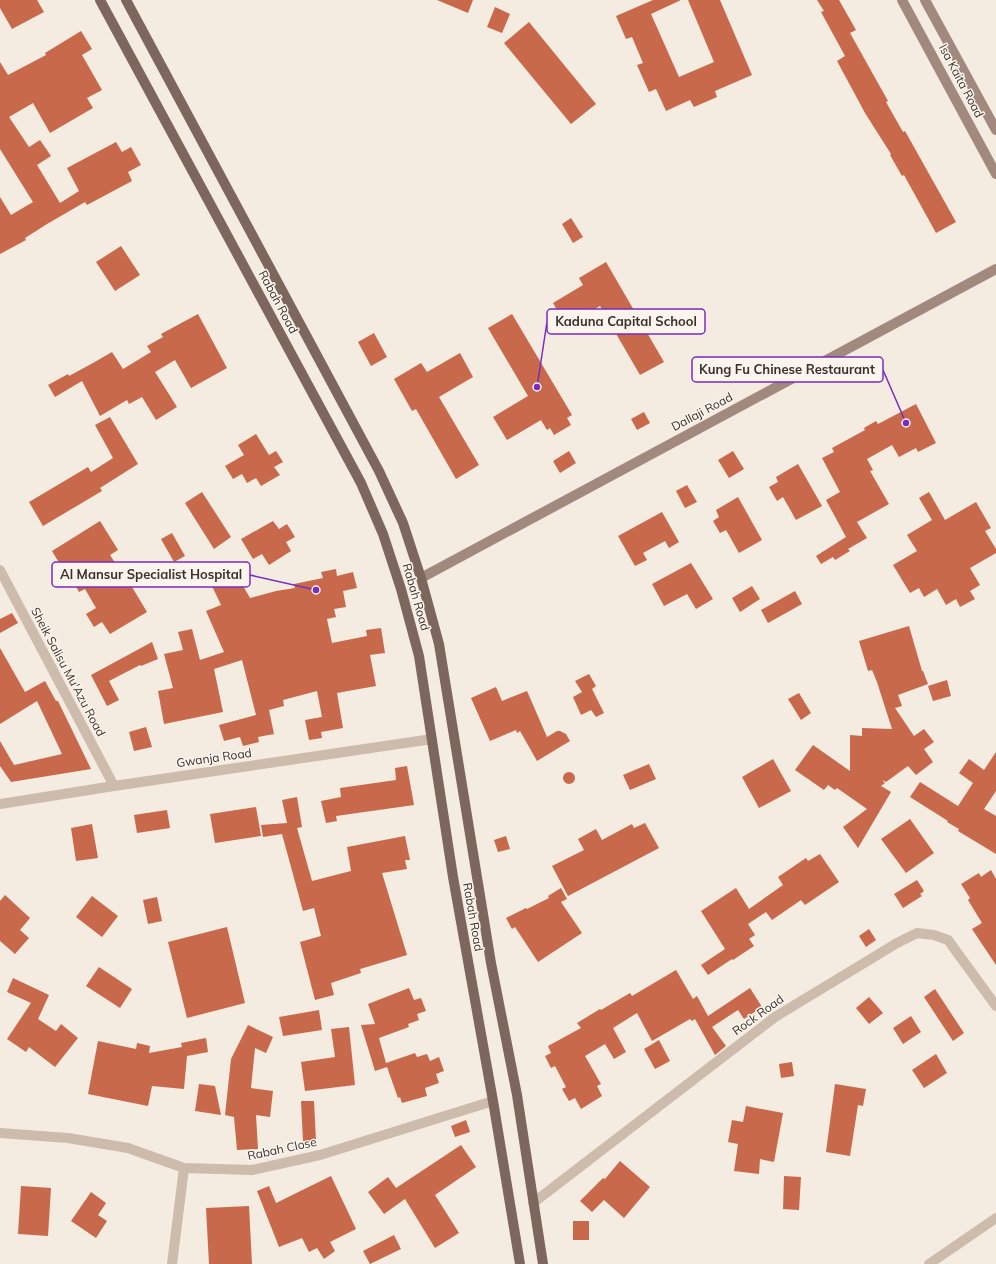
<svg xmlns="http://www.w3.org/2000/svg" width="996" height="1264" font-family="Mulish,sans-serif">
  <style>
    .building { fill: #c8694b }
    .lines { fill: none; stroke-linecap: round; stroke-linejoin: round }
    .street { stroke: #cdbbac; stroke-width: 10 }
    .secondary { stroke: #a18a7d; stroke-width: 10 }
    .primary { stroke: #7d675c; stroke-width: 10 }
    .labels { text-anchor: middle; stroke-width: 3; stroke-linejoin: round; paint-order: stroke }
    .street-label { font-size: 12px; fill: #3b302b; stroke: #fbf5ee }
    .leader { fill: none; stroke: #7b2cbf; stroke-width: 1.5 }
    .callout-dot { fill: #7b2cbf; stroke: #fbf5ee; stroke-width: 1.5 }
    .callout { fill: #fbf5ee; stroke: #7b2cbf; stroke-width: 1.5 }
    .callout-label { font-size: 13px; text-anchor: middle; font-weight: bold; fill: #3b302b }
  </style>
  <rect width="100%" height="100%" fill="#f4ebe1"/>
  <path class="building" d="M 0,0 L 37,0 L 44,12 L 12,29 L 0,8 Z
    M 437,0 L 473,0 L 468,13 Z
    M 653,0 L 681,0 L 651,14 L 679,77 L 714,62 L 688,0 L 720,0 L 752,75 L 715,91 L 717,97 L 694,107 L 690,100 L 666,111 L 656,89 L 649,92 L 637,65 L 643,63 L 632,37 L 626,39 L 616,16 Z
    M 817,0 L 839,0 L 856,30 L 850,33 L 888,101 L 886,102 L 903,132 L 905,131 L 956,222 L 936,233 L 904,175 L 902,176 L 890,155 L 891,154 L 865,113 L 837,61 L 845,56 L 821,12 L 824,11 Z
    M 495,7 L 510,14 L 502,33 L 487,27 Z
    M 529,22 L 596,104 L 571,124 L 504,43 Z
    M 81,31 L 92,49 L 82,55 L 102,90 L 87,98 L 93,108 L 50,133 L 33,103 L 9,117 L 29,147 L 40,140 L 51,156 L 37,165 L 60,203 L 79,191 L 67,168 L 116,142 L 122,152 L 131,147 L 141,165 L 128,172 L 132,181 L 87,205 L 85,202 L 47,224 L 25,238 L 26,240 L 0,254 L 0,197 L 11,215 L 33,202 L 0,149 L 0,62 L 8,75 L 46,55 L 45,53 Z
    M 571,218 L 583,237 L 573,243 L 562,224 Z
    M 121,246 L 140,275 L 115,291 L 96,262 Z
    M 606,262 L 664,362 L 640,375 L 600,306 L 566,326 L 553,303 L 583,285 L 579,278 Z
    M 198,314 L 227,368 L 191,388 L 175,360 L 155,372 L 177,407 L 156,420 L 142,397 L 129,404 L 127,400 L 100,416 L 82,381 L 55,397 L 48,385 L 68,374 L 69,376 L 93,363 L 112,352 L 123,369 L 151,352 L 147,346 L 163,337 L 161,334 Z
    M 512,314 L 572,415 L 567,418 L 571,425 L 554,435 L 550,428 L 547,430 L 541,420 L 507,440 L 493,417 L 528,396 L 488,328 Z
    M 374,333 L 387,357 L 371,366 L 358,342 Z
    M 460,353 L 473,377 L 439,397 L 479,465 L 456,479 L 416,409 L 412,411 L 394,379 L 421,363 L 427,372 Z
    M 916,404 L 936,443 L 918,452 L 916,448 L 899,457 L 892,445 L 867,459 L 873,470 L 870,471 L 889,504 L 857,522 L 867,538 L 848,549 L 850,551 L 835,560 L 833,557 L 821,564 L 816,556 L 846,537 L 826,500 L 840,492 L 822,458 L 834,452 L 832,448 L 865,430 L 864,428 L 876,421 L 878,424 Z
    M 644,412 L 650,423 L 637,430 L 631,419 Z
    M 110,417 L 138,464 L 100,488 L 102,491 L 43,526 L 29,502 L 88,467 L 91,472 L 113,458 L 95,425 Z
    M 256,434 L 269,455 L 276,451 L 283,462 L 274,467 L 280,475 L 261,486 L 256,478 L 247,483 L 242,474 L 233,479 L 225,466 L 244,455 L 238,445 Z
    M 569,451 L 576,463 L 560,473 L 553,461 Z
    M 733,451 L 744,469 L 729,478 L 718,460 Z
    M 798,464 L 822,506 L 796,520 L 783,497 L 777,501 L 769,487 L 778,482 L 776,477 Z
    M 687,485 L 697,502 L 685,508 L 676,491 Z
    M 202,492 L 231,537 L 214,549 L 185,503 Z
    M 929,492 L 945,520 L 976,502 L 991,528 L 985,531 L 996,549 L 996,553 L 970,568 L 980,585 L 970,591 L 975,599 L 960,607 L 956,599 L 946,605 L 937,589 L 924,597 L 919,588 L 910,593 L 893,565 L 917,551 L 907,535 L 932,520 L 919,498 Z
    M 738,497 L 762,540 L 739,553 L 726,530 L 720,533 L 713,521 L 719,517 L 716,510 Z
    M 662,512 L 679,542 L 669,548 L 665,541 L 643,553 L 647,560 L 635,566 L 618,536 Z
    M 100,521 L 118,550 L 110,555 L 125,578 L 126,577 L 147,612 L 110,634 L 102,622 L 94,627 L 86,614 L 96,608 L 85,589 L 79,592 L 64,565 L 61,566 L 52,551 Z
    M 273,521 L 279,529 L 287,524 L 295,537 L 286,542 L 291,551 L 269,565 L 262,554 L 253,559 L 241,539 Z
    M 172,533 L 185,556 L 174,562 L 161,539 Z
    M 691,563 L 713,599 L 696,609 L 687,594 L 664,606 L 652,584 Z
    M 336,569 L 337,576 L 353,572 L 357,588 L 343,591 L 346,607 L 334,609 L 336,617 L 327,619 L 332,643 L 367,636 L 366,630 L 381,628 L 385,653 L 370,655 L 376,686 L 337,693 L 343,728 L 321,732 L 322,738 L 309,740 L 305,720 L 322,717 L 317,691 L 283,700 L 284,706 L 269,710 L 274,734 L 258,737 L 259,742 L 243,746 L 240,737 L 224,741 L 219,725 L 256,715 L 242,660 L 214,669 L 223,712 L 164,724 L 158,691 L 173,688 L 164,654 L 183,650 L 178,632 L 192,629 L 200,660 L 224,652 L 206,611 L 221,605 L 212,586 L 235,572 L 250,598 L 276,591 L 295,588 L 294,584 L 323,578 L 321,572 Z
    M 752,586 L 760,599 L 740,612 L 732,598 Z
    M 795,591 L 802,604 L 768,623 L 761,610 Z
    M 12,613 L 18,623 L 0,633 L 0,619 Z
    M 909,626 L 922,671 L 923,671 L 928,684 L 898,695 L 902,706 L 895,708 L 914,736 L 924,729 L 934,742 L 924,749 L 933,762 L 916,775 L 908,766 L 886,782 L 882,780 L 885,783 L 881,786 L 891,792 L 858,848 L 843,827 L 867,809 L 837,788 L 835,790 L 828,785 L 824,790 L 795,770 L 813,745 L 850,771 L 850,735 L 862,736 L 862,728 L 892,729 L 877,682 L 872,670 L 868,671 L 859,641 Z
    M 152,642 L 158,659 L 141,666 L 140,665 L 109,681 L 119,700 L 107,706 L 91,675 Z
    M 0,648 L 25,692 L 45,681 L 56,701 L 58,701 L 91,769 L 11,782 L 0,766 L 0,741 L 14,765 L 62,754 L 37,701 L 0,724 Z
    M 589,674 L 596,686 L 592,689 L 604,713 L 596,717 L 591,710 L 581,715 L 573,697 L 582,692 L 575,681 Z
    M 947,680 L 951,696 L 933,701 L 928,686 Z
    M 496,687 L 502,701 L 527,691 L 547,737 L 557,731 L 560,731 L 566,734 L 570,741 L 537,761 L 520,731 L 517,733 L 516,730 L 490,741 L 471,698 Z
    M 799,693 L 811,713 L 801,720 L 788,699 Z
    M 146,727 L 152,747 L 134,751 L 129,732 Z
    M 996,752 L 996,791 L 984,809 L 996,816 L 996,854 L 958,831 L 959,829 L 947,822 L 948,821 L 910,797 L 920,782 L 958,806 L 973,783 L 959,773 L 969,759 L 984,770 Z
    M 773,759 L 791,791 L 759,808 L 742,777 Z
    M 649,764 L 656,779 L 630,790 L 623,775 Z
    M 407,766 L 414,805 L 336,816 L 337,821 L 326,823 L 321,801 L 341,797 L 340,788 L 396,780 L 395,768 Z
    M563 778a6 6 0 1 1 12 0a6 6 0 1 1-12 0Z
    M 297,797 L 302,827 L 297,828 L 312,881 L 351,871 L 347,847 L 405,836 L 410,860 L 405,860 L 407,869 L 382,873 L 407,955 L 360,969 L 361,973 L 331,983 L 334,995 L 315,1000 L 300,942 L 321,936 L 314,908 L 303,911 L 282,834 L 263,837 L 261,825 L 287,823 L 282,800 Z
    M 256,807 L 261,836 L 215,843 L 210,814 Z
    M 167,810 L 170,828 L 137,833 L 134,815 Z
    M 910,819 L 934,853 L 906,873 L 881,839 Z
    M 645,823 L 659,848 L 568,896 L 552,866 L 584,850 L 578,839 L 596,829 L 602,840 L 632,824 L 634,828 Z
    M 92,824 L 98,858 L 76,861 L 71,828 Z
    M 506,836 L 510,849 L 498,852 L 494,840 Z
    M 820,854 L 839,882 L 805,905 L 801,900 L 772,920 L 766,912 L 748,924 L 755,935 L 749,939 L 754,946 L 733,960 L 732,959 L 708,975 L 701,965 L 725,949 L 701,911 L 736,888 L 749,909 L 783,885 L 778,877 L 806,858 L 808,861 Z
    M 991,870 L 996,879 L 996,965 L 972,929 L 982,923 L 968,900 L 970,898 L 961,884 L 979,873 L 981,877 Z
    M 917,880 L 924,891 L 920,894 L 922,896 L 903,908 L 894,894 Z
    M 561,888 L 567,899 L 561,902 L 582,933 L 538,962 L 515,927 L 512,929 L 506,918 L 526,908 L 527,909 L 549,898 L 548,896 Z
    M 5,895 L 30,918 L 20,930 L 29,938 L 15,954 L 0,941 L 0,901 Z
    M 92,896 L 118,916 L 102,937 L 76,917 Z
    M 157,897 L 162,921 L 148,924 L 143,900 Z
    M 227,927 L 245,1003 L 187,1018 L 168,942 Z
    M 869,929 L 876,940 L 866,947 L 859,936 Z
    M 99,967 L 132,989 L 120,1008 L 86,986 Z
    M 676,970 L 693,999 L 697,996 L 708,1016 L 750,988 L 762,1007 L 744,1019 L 738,1010 L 712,1027 L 726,1046 L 715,1055 L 695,1019 L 692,1021 L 690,1019 L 652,1041 L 637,1013 L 613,1028 L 626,1052 L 614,1059 L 605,1044 L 585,1056 L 601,1084 L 597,1086 L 602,1096 L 581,1109 L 575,1098 L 569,1101 L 562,1089 L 566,1087 L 555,1066 L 551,1068 L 545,1056 L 551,1053 L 548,1046 L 581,1028 L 577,1023 L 600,1009 L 601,1010 L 630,993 L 632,996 Z
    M 13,978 L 49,995 L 38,1019 L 56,1031 L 61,1024 L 78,1038 L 55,1067 L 29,1047 L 26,1052 L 7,1039 L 31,1003 L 7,992 Z
    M 409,988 L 414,1000 L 421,998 L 426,1011 L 417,1014 L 419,1020 L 408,1024 L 409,1027 L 379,1038 L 386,1063 L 415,1053 L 417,1057 L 427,1054 L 430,1061 L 439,1057 L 444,1071 L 436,1074 L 439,1083 L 425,1088 L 427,1096 L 402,1103 L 400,1097 L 398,1098 L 387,1067 L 375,1071 L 361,1025 L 375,1024 L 368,1004 Z
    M 935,989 L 964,1033 L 953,1041 L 924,997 Z
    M 869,997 L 883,1013 L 869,1024 L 856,1008 Z
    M 319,1010 L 322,1030 L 283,1036 L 279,1017 Z
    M 911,1016 L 921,1032 L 903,1044 L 893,1028 Z
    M 248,1025 L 273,1037 L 266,1053 L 255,1048 L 251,1088 L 273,1091 L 270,1117 L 256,1115 L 258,1149 L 237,1150 L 234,1117 L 225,1115 L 231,1059 Z
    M 349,1027 L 355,1085 L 305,1091 L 301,1062 L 335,1057 L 331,1029 Z
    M 206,1038 L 208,1052 L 187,1056 L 184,1089 L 152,1086 L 148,1106 L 88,1094 L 98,1041 L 136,1049 L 137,1043 L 150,1046 L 149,1053 L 182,1047 L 181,1043 Z
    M 659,1040 L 670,1061 L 655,1069 L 644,1049 Z
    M 936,1054 L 947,1073 L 924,1088 L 912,1070 Z
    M 792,1062 L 794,1076 L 781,1078 L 779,1064 Z
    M 199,1084 L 215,1086 L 221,1115 L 195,1111 Z
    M 835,1084 L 866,1089 L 863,1106 L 858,1105 L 850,1156 L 826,1152 Z
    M 301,1101 L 314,1101 L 316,1141 L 303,1141 Z
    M 746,1106 L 783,1113 L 774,1162 L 760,1159 L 759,1174 L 734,1171 L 738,1144 L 728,1142 L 732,1120 L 743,1122 Z
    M 466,1120 L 470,1132 L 455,1137 L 451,1126 Z
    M 461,1145 L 476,1167 L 435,1195 L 459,1233 L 435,1248 L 405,1199 L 384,1214 L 368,1192 L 388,1177 L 396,1188 Z
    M 620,1161 L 650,1187 L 624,1218 L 604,1200 L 592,1212 L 580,1201 L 603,1178 L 605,1179 Z
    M 331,1176 L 356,1229 L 330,1242 L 335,1251 L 324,1259 L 317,1248 L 309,1252 L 302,1238 L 279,1247 L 257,1191 L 269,1186 L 276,1203 Z
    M 784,1176 L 801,1177 L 799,1210 L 783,1209 Z
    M 21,1186 L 51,1188 L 48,1236 L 18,1234 Z
    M 91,1192 L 106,1203 L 98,1215 L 107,1221 L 96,1238 L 71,1221 Z
    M 249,1206 L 252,1264 L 209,1264 L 206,1208 Z
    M 573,1221 L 589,1221 L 589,1240 L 573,1240 Z
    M 394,1235 L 401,1249 L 370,1264 L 363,1251 Z"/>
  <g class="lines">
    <path class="street" d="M 0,570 L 114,786
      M 0,804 L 114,786 L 432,739
      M 0,1133 L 68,1138 L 128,1148 L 184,1168 L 252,1170 L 320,1155 L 493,1101
      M 533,1203 L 775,1017 L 897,943 L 917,933 L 934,935 L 948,940 L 996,1006
      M 172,1264 L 184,1168
      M 929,1264 L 996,1218"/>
    <path class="secondary" d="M 902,0 L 996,174
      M 925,0 L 996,130
      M 421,578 L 996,269"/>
    <path class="primary" d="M 100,0 L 361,483 L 383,534 L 401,589 L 419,656 L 453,877 L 493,1101 L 520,1264
      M 126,0 L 379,471 L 403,523 L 421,578 L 439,644 L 491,963 L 517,1095 L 543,1264"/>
  </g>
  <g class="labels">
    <g class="street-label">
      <text transform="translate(961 81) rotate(62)" y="4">Isa Kaita Road</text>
      <text transform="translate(278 302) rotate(62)" y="4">Rabah Road</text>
      <text transform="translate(702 412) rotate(-28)" y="4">Dallaji Road</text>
      <text transform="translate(416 597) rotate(74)" y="4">Rabah Road</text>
      <text transform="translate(68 672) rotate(62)" y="4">Sheik Salisu Mu'Azu Road</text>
      <text transform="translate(214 758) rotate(-8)" y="4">Gwanja Road</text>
      <text transform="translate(473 917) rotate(80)" y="4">Rabah Road</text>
      <text transform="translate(758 1015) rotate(-36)" y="4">Rock Road</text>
      <text transform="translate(282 1149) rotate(-12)" y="4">Rabah Close</text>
    </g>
  </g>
  <path class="leader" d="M537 387L547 322M906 423L883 370M316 590L250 575"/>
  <g class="callout-dot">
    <circle cx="537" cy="387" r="4"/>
    <circle cx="906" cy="423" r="4"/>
    <circle cx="316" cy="590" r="4"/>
  </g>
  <g class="callout">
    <rect x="547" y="309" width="158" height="25" rx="4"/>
    <rect x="692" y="357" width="191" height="25" rx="4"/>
    <rect x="52" y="562" width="198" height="25" rx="4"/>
  </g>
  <g class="callout-label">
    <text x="626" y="326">Kaduna Capital School</text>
    <text x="787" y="374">Kung Fu Chinese Restaurant</text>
    <text x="151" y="579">Al Mansur Specialist Hospital</text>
  </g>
</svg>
